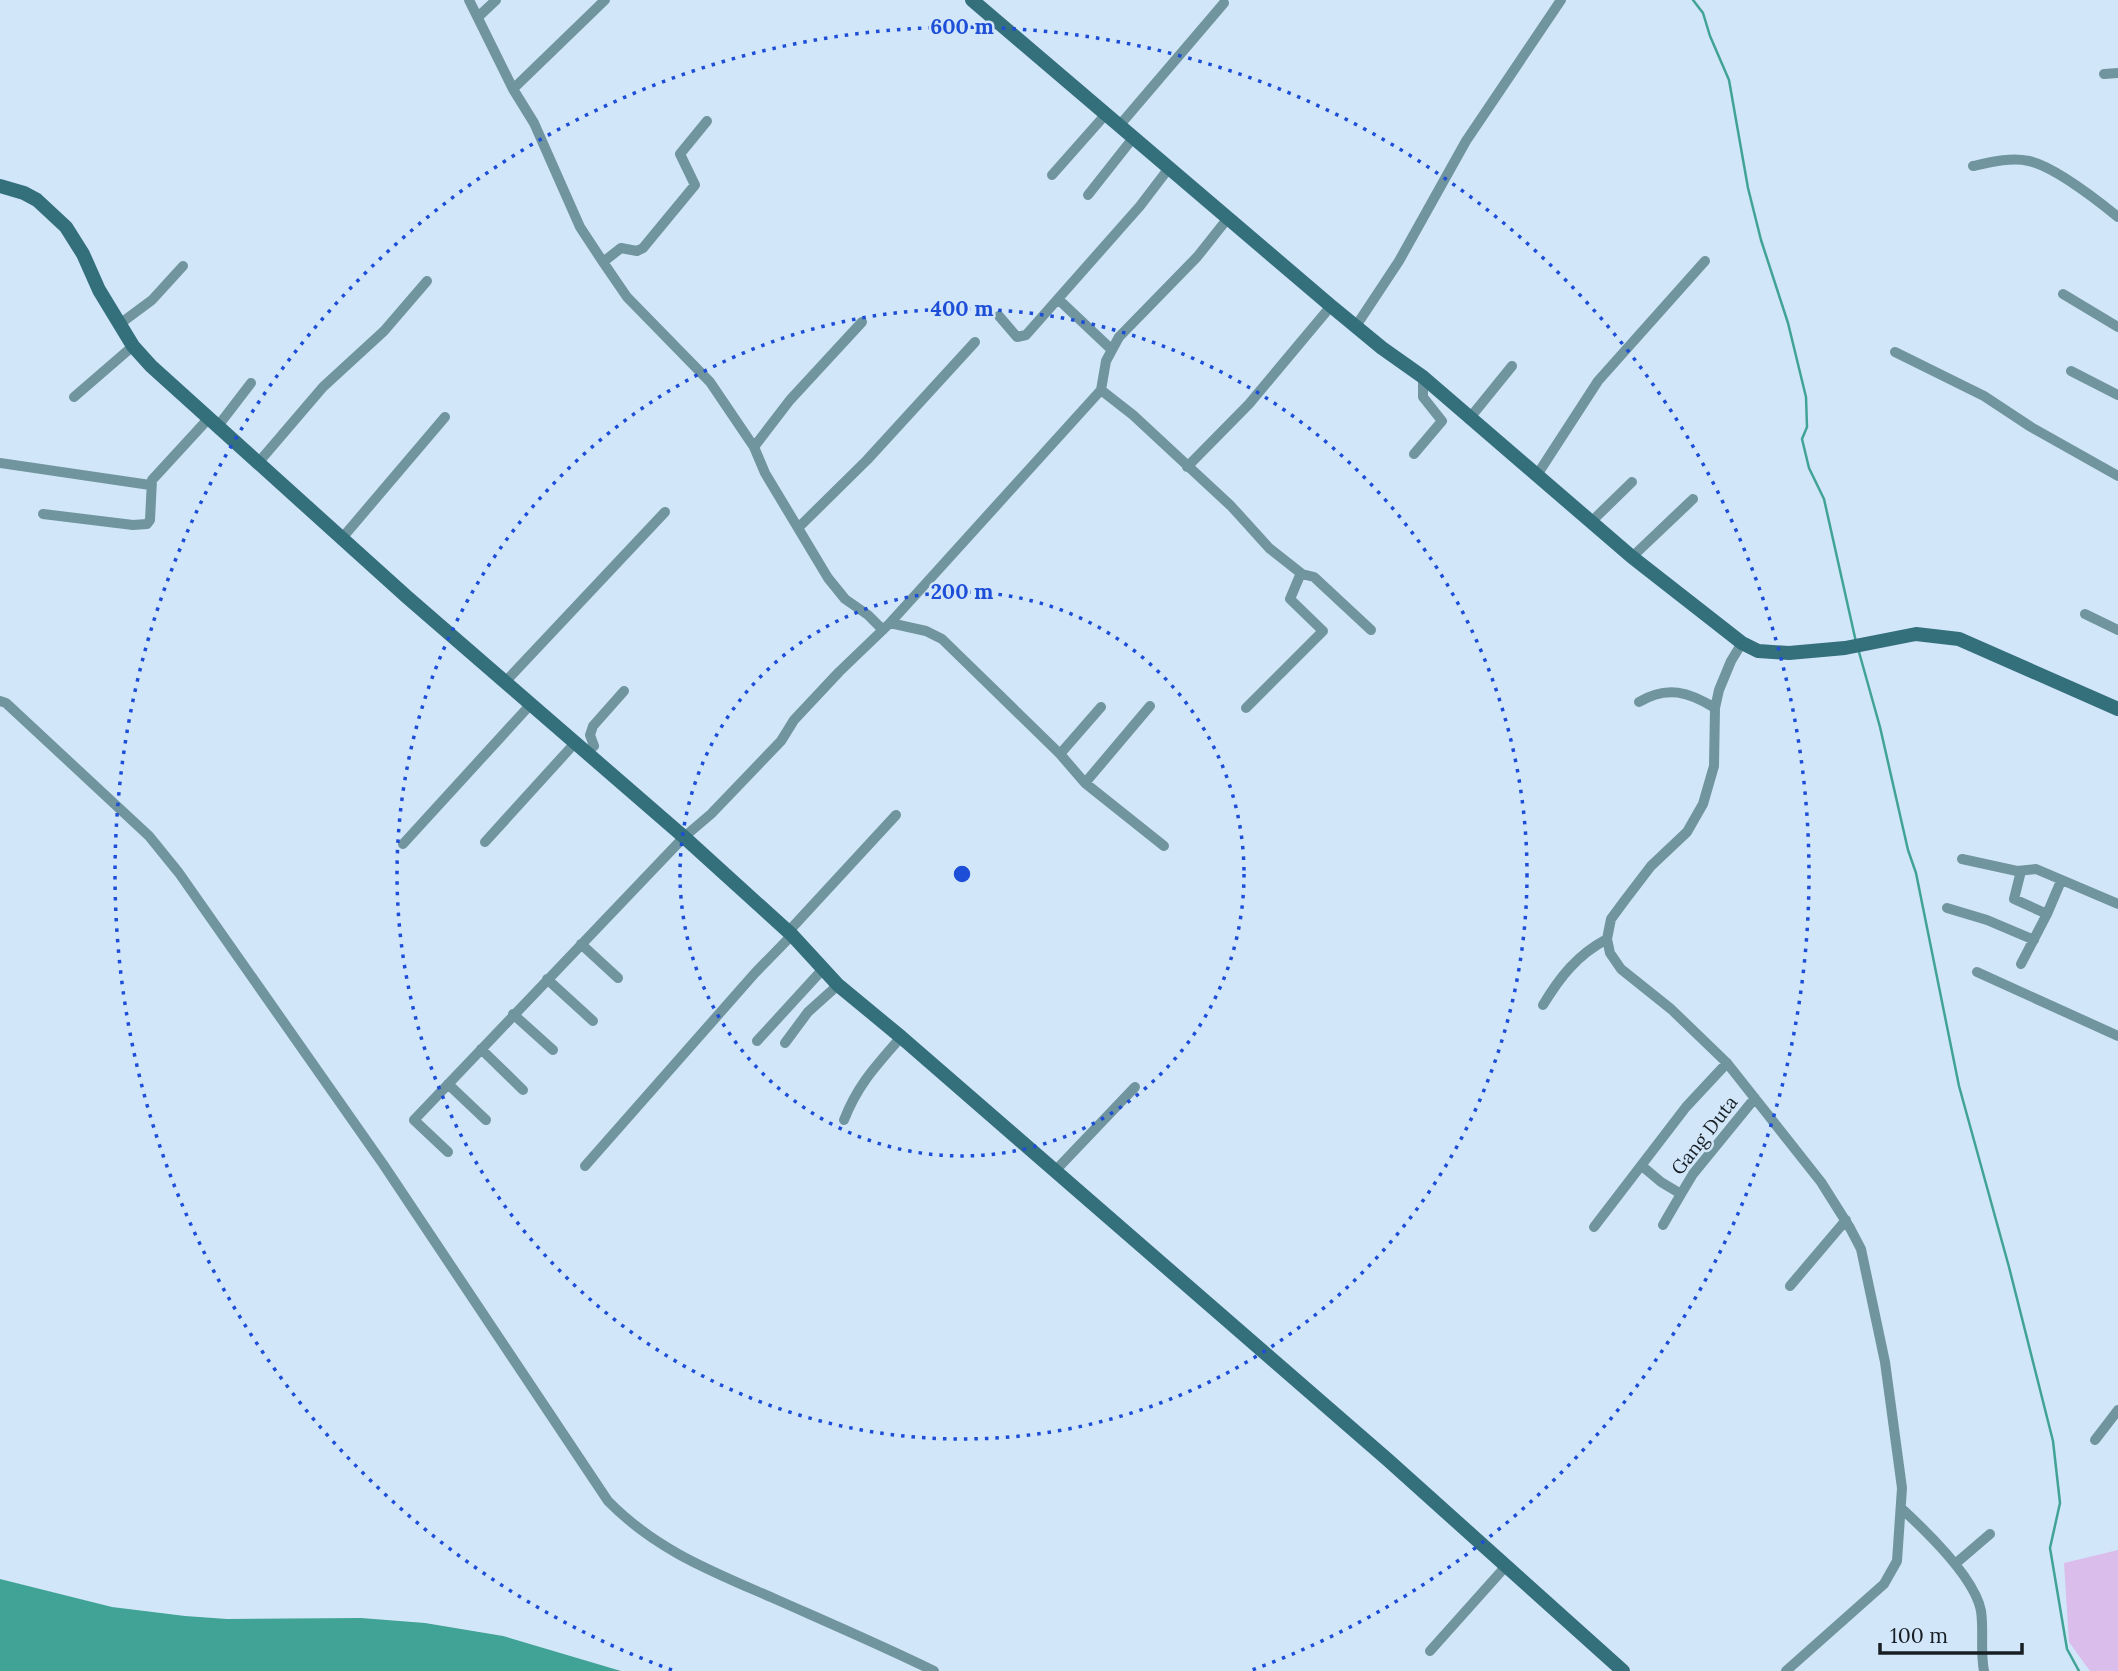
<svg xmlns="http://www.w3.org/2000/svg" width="2118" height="1671" font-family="Lora,serif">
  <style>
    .green { fill: #dabdeb }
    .water { fill: #40a395 }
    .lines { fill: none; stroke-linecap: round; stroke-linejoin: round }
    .stream { stroke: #40a395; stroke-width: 2.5 }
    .street { stroke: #70959e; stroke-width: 10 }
    .secondary { stroke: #346f7c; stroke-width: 14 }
    .ring { fill: none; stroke: #1d4ed8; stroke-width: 3.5; stroke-dasharray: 3.5 7 }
    .labels { text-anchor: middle; stroke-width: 5; stroke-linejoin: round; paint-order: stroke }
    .street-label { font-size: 19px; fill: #171f25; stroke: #d2e6f9 }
    .centre { fill: #1d4ed8; stroke: #d2e6f9; stroke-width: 3.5 }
    .ring-label { font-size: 21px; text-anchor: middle; font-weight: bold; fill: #1d4ed8; stroke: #d2e6f9; stroke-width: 5; stroke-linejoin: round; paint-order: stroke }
  </style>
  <rect width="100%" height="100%" fill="#d2e6f9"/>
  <path class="green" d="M 2118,1550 L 2118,1671 L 2090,1671 L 2069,1642 L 2064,1563 Z"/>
  <path class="water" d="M 0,1579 L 112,1607 L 185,1616 L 227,1619 L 361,1618 L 425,1623 L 503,1636 L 621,1671 L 0,1671 Z"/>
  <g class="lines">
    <path class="stream" d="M 1693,0 L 1703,13 L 1710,36 L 1729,80 L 1748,188 L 1761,240 L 1788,323 L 1806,397 L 1807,427 L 1802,439 L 1809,468 L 1824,499 L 1856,642
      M 1859,652 L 1880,727 L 1908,850 L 1916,873 L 1959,1086 L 2009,1267 L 2053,1441 L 2060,1503 L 2050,1548 L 2067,1649 L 2079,1671"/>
    <path class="street" d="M 469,0 L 513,89 L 534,123 L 580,227 L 603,262 L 627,297 L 710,382 L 754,447 L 765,473 L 828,578 L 845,599 L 868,615 L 883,630
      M 478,17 L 496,0
      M 2104,74 L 2118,73
      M 513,89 L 605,0
      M 1119,126 L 1224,3
      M 1973,166 C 1991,162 2011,157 2029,161 C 2055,167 2097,200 2118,217
      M 1052,175 L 1106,114
      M 1088,195 L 1133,138
      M 603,262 L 621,248 L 637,251 L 643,248 L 695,185 L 680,154 L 707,121
      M 2063,294 L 2118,327
      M 1058,299 L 1111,349
      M 999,316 L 1017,337 L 1026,335 L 1140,206 L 1169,168
      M 121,323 L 152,300 L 183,266
      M 1356,326 L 1399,261 L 1466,141 L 1561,0
      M 1895,352 L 1984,396 L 2031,427 L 2118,476
      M 2071,371 L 2118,395
      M 1101,390 L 1133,415 L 1231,506 L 1269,548 L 1302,574 L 1314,577 L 1371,630
      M 74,397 L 133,346
      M 1469,419 L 1512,366
      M 218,426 L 251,383
      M 754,447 L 790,400 L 862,322
      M 1414,454 L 1442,421 L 1423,397 L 1423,377
      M 0,463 L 150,485
      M 258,463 L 323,387 L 384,331 L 427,281
      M 1187,467 L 1249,404 L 1331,306
      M 1537,475 L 1598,381 L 1705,261
      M 43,514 L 133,525 L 147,524 L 150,520 L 152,480 L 209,418
      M 1591,522 L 1632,482
      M 799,527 L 867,460 L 975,342
      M 343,537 L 445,417
      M 1632,557 L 1693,499
      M 2085,614 L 2118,630
      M 890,623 L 926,631 L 942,639 L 1060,754 L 1085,783 L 1164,846
      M 1742,643 L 1731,661 L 1719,690 L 1715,708 L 1714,766 L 1703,804 L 1687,832 L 1651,866 L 1625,900 L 1611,919 L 1607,939 L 1610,953 L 1621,969 L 1671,1009 L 1727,1063 L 1821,1182 L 1850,1228 L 1861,1249 L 1885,1362 L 1902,1488 L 1897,1561 L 1884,1584 L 1786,1671
      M 506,681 L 665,512
      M 0,701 L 6,703 L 149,836 L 179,873 L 383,1164 L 608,1501 C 656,1550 711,1571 773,1598 C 827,1622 881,1645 934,1671
      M 1639,702 C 1667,685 1689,692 1715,708
      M 1246,708 L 1323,631 L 1290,599 L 1301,573
      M 586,753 L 594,746 L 590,735 L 593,726 L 624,691
      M 1060,754 L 1101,707
      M 1085,783 L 1150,706
      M 485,842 L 574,744
      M 403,844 L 531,704
      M 1962,859 L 2017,871 L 2020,875 L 2014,899 L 2047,914
      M 2017,871 L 2036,869 L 2118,904
      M 1947,908 L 1987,920 L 2034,940
      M 788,932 L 896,815
      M 581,944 L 618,978
      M 2021,964 L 2047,914 L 2061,881
      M 1977,972 L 2118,1036
      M 547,979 L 593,1021
      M 1543,1005 C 1560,977 1577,955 1607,939
      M 513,1014 L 553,1050
      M 757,1041 L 823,969
      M 785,1043 L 808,1012 L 838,985
      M 481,1049 L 523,1090
      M 448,1084 L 486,1120
      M 844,1120 C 858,1084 876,1066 901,1037
      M 448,1152 L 414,1120 L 684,837 L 711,814 L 781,741 L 794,720 L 839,672 L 890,623 L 1101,390 L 1106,361 L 1119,337 L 1197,257 L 1228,218
      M 585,1166 L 755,973 L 792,935
      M 1642,1166 L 1661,1182 L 1681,1194 L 1663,1225
      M 1055,1171 L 1135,1087
      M 1681,1194 L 1693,1174 L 1755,1098
      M 1594,1227 L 1686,1107 L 1727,1063
      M 1790,1286 L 1846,1220
      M 2095,1440 L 2118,1410
      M 1901,1508 C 1925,1530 1975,1578 1981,1611 C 1984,1631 1980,1651 1984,1671
      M 1955,1564 L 1990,1534
      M 1430,1651 L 1506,1566"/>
    <path class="secondary" d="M 972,0 L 1331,306 L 1382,348 L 1423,377 L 1632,557 L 1742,643 L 1758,651 L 1789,653 L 1845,648 L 1916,634 L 1959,639 L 2118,709
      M 0,186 L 24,193 L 37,200 L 66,227 L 83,254 L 99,290 L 133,346 L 151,366 L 407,597 L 684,837 L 792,935 L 838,985 L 901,1037 L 1388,1460 L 1623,1671"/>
  </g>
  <g class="ring">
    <circle cx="962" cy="874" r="282"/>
    <circle cx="962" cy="874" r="565"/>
    <path d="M672 1670A847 847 0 1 1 1252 1670"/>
  </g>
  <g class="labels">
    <g class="street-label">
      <text transform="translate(1704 1135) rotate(-52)" y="7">Gang Duta</text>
    </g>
  </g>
  <circle cx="962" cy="874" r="10" class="centre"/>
  <g class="ring-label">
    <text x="962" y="34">600 m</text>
    <text x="962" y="316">400 m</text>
    <text x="962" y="599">200 m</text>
  </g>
  <path d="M1880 1643v10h142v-10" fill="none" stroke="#171f25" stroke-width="3.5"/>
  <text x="1890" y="1643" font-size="21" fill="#171f25" stroke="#d2e6f9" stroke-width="5" paint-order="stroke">100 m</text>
</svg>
